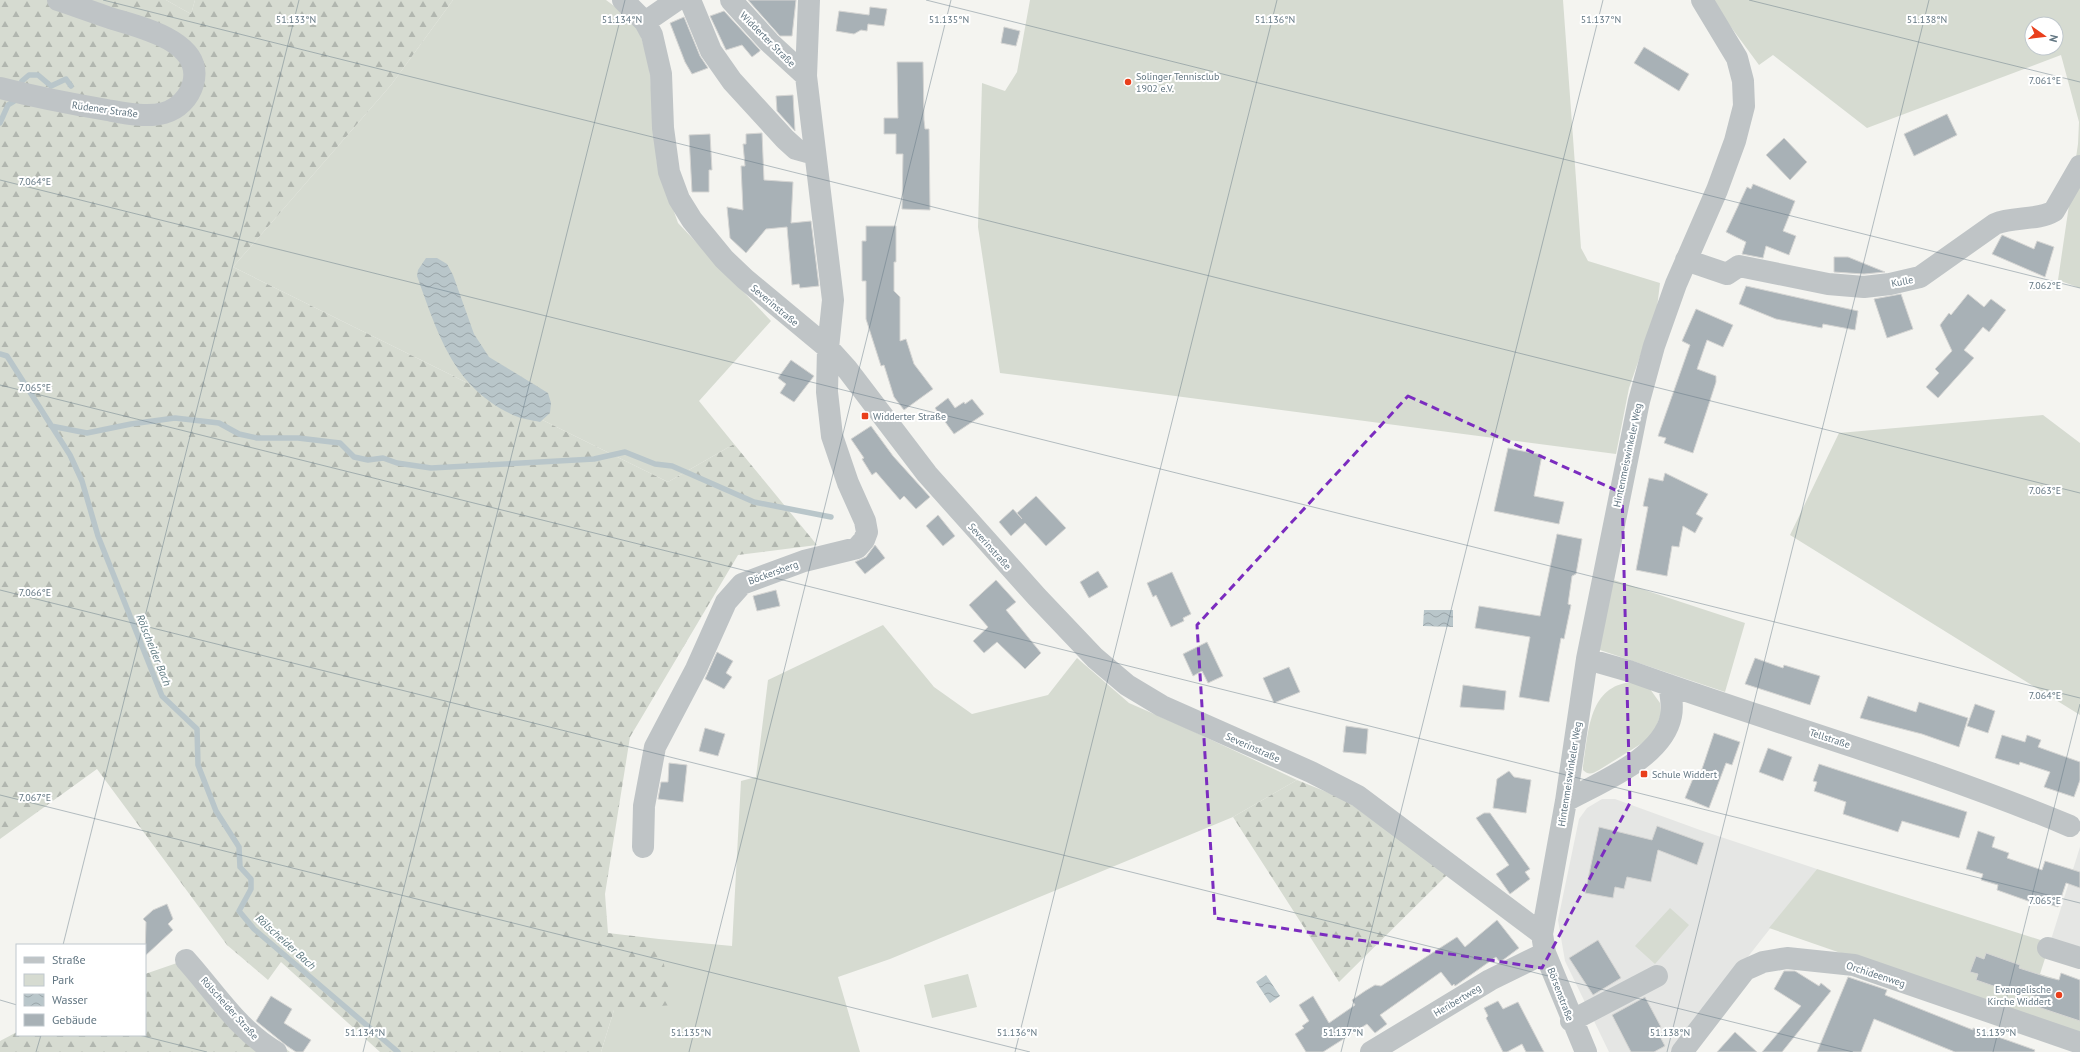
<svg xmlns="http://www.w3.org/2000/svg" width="2080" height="1052" font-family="'PT Sans',sans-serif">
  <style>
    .built { fill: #e5e6e4 }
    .green { fill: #d6dbd1; fill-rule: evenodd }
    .forest { fill: url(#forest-firs) }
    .water { fill: url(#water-waves) }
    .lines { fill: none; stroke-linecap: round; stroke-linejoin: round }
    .stream { stroke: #b9c6ca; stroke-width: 5.5 }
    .building { fill: #a8b1b6; stroke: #d5d5d3 }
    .minor { stroke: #bfc4c6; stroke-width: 22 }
    .marked { fill: none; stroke: #7b2cbf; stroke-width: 3; stroke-dasharray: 8 5; stroke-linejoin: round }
    .ticks { fill: none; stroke: #627682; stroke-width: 1; stroke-opacity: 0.45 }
    .poi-dot { fill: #e93f1c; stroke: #fff; stroke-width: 1.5 }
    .labels { text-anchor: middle; stroke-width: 4; stroke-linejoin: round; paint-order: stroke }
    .street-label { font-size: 10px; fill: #627682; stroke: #fff }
    .poi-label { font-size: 10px; fill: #627682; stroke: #fff; text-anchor: start }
    .water-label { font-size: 11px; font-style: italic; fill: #5e7980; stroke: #fff }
    .ticks-label { font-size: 10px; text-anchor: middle; fill: #627682; stroke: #fff; stroke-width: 4; stroke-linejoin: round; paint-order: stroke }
  </style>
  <defs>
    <pattern id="forest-firs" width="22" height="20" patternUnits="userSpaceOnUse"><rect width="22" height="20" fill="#d6dbd1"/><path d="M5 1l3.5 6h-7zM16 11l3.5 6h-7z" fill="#b1b6af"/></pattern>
    <pattern id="water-waves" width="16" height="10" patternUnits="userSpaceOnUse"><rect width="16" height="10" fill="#b9c6ca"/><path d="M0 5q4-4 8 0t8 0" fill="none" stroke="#9aa5a9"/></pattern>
  </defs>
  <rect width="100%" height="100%" fill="#f4f4f0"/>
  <path class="built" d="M 1602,799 L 1615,799 L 1700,830 L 1817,869 L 1673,1052 L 1609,1052 L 1565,961 L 1558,920 L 1579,819 L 1587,808 Z
    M 2080,847 L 2080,958 L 2050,943 Z"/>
  <path class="green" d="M 166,0 L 195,0 L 191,14 Z
    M 453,0 L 606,0 L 637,23 L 649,63 L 657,163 L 678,223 L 771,321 L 699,401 L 734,444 L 668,482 L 233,267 L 391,85 Z
    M 1030,0 L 1563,0 L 1581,248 L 1588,261 L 1660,283 L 1657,308 L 1629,388 L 1616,454 L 1000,373 L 978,227 L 982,83 L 1005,91 L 1017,72 Z
    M 1711,0 L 2080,0 L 2080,288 L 2058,280 L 2078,144 L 2079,122 L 2061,55 L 1867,128 L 1773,55 L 1759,65 ZM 2032,24 L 2056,24 L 2056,48 L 2032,48 Z
    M 2043,415 L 2080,443 L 2080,715 L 1790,535 L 1839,433 Z
    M 1611,579 L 1745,623 L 1725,692 L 1594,648 Z
    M 883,625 L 934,687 L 972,714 L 1048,695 L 1077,658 L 1129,703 L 1186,728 L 1297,780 L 1233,817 L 890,959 L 838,977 L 860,1052 L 601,1052 L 614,1010 L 659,939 L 732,946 L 741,781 L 756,777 L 768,680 Z
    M 1632,682 L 1650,689 L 1660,703 L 1661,714 L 1652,737 L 1599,770 C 1593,773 1589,776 1583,770 L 1583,766 C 1589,732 1588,686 1632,682 Z
    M 1817,869 L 2050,943 L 2040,974 L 2059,980 L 2061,973 L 2080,980 L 2080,1036 L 1769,928 Z
    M 1670,908 L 1689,925 L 1655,964 L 1635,946 Z
    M 968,974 L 977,1007 L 932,1018 L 924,985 Z"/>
  <path class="forest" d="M 0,0 L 166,0 L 191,14 L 195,0 L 453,0 L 391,85 L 233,267 L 668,482 L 734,444 L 817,545 L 738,555 L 630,737 L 605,894 L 608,933 L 659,939 L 672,1005 L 614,1010 L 601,1052 L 380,1052 L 281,962 L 268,980 L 227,945 L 97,769 L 0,839 Z
    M 1297,780 L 1344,799 L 1448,874 L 1339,982 L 1233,817 Z
    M 177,963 L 290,1052 L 0,1052 L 0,1041 L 17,1032 L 17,1035 L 145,1035 L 145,974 Z"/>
  <path class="water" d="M 426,258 L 437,258 L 447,264 L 453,275 L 474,334 L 489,357 L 548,393 L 551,403 L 550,413 L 540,422 C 532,420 521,419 513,415 C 453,387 438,334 417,276 L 418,270 Z
    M 1424,610 L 1453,610 L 1453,627 L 1423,626 Z
    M 1266,975 L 1280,996 L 1270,1003 L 1256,982 Z"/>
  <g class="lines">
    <path class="stream" d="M 22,81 L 29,75 L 38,75 L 51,86 L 66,79 L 71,86
      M 0,123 L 8,105 L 16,100
      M 0,354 L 7,356 L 70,455 L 82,481 L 98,536 L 162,696 L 197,729 L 198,765 L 216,811 L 239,847 L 240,867 L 251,879 L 251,889 L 239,911 L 254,929 L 398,1052
      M 51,426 L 87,433 L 131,424 L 175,418 L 219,423 L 239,434 L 257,438 L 298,438 L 340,443 L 354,457 L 368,460 L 383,458 L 397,463 L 431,468 L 594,459 L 625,452 L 655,464 L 672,466 L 754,502 L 831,517"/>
  </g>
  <path class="building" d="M 748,0 L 796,0 L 792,36 L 780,36 Z
    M 870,7 L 887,9 L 884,26 L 868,24 L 867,31 L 861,30 L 854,34 L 836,31 L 839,11 L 869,15 Z
    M 724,11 L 760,50 L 760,51 L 752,57 L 742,45 L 726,50 L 710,16 Z
    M 684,17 L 700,56 L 708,68 L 692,74 L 685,62 L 670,23 Z
    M 1004,27 L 1020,31 L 1016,46 L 1001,43 Z
    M 1644,47 L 1689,74 L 1679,91 L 1634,63 Z
    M 897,62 L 923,62 L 924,120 L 925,129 L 929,129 L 930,210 L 902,209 L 903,154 L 896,154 L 896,134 L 884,134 L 884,118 L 898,118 Z
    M 793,95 L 795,131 L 777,111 L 776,96 Z
    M 1947,114 L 1957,135 L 1914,156 L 1904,134 Z
    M 762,133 L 764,180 L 793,182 L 791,223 L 811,221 L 819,286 L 800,288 L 799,284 L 792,285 L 787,227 L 766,229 L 746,253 L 730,238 L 727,207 L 743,210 L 741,166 L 745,166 L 743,144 L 746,144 L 746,134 Z
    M 710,134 L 712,170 L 709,170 L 709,192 L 692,192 L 689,135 Z
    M 1784,138 L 1807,162 L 1790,180 L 1766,155 Z
    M 1753,184 L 1795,201 L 1783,231 L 1796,236 L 1789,255 L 1766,246 L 1763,258 L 1742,254 L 1746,242 L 1726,232 L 1747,187 L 1751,189 Z
    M 866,226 L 896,226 L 896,262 L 894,262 L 894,291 L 900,297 L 900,341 L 906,339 L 914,364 L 933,389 L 904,410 L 894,397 L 884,365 L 881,366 L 866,319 L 866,281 L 862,281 L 862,241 L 866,241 Z
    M 2002,235 L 2034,249 L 2037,241 L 2054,247 L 2045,277 L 1992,254 Z
    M 1834,257 L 1848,257 L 1885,272 L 1864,274 L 1834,272 Z
    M 1746,286 L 1858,311 L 1855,330 L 1823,324 L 1822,328 L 1776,319 L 1739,304 Z
    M 1901,294 L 1913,329 L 1887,338 L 1874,299 Z
    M 1968,294 L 1984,307 L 1991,299 L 2006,310 L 1989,332 L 1983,327 L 1964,350 L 1974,358 L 1938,398 L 1926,387 L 1939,373 L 1935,369 L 1952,351 L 1940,325 L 1949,313 L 1951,315 Z
    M 1696,309 L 1733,325 L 1723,347 L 1707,340 L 1697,369 L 1716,376 L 1716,382 L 1693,453 L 1664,443 L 1666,438 L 1658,436 L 1690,345 L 1682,341 Z
    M 791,360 L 814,376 L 794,402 L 780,393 L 786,384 L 778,378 Z
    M 948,398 L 955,408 L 964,402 L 965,404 L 972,399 L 984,414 L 954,434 L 935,408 Z
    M 871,426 L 893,456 L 930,497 L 916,509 L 904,496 L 900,500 L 876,472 L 872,475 L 862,459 L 864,458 L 851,439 Z
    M 1508,448 L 1542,455 L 1534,496 L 1564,502 L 1559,524 L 1494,511 Z
    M 1665,473 L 1708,494 L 1696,514 L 1703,518 L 1695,533 L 1683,526 L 1679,547 L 1672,546 L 1667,576 L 1636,570 L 1648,507 L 1643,506 L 1649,478 L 1663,481 Z
    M 1036,496 L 1066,528 L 1046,546 L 1025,523 L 1011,536 L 999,522 L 1013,509 L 1022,519 L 1017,513 Z
    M 938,515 L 955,536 L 943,546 L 926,526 Z
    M 1557,534 L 1582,539 L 1576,574 L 1572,576 L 1568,604 L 1571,605 L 1564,639 L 1561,638 L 1549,702 L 1519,697 L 1530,637 L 1475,628 L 1479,606 L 1540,616 Z
    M 875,545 L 885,558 L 865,574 L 855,562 L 866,557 Z
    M 1098,571 L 1108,587 L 1089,598 L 1080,582 Z
    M 1172,572 L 1191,614 L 1183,618 L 1184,621 L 1171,627 L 1156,595 L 1153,597 L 1147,583 Z
    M 996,580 L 1016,602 L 1006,610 L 1041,653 L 1025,669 L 997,642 L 984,653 L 973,641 L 988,627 L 969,605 Z
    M 776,590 L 780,606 L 757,611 L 753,596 Z
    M 1207,642 L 1223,676 L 1208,683 L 1202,671 L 1193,676 L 1183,654 Z
    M 717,652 L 733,661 L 726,673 L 732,677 L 724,689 L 705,679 Z
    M 1755,658 L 1783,668 L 1784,665 L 1820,676 L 1810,705 L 1745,684 Z
    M 1289,667 L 1300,692 L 1274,703 L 1263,678 Z
    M 1463,685 L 1506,691 L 1504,710 L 1460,707 Z
    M 1868,696 L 1916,712 L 1919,702 L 1968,718 L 1959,747 L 1922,734 L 1860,718 Z
    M 1975,704 L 1995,711 L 1988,733 L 1967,726 Z
    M 1346,726 L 1368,729 L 1366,754 L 1343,752 Z
    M 705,728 L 725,734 L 718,756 L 699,751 Z
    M 1714,733 L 1740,742 L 1732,765 L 1726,763 L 1709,808 L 1685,798 L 1694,776 L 1699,778 Z
    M 2002,735 L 2025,742 L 2027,735 L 2041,740 L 2038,747 L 2080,762 L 2080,780 L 2074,797 L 2044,787 L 2050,772 L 2020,762 L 2019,765 L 1995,758 Z
    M 1768,748 L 1792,757 L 1783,781 L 1759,772 Z
    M 669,763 L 687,765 L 683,802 L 658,799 L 661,782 L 668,782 Z
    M 1819,764 L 1967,812 L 1959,838 L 1902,821 L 1898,832 L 1843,814 L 1846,802 L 1814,791 L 1817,782 L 1813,781 Z
    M 1509,771 L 1514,777 L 1531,780 L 1526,813 L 1493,808 L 1497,779 Z
    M 1484,813 L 1490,813 L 1530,869 L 1525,872 L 1530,879 L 1510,894 L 1496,874 L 1509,865 L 1476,818 Z
    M 1657,826 L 1704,843 L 1697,865 L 1658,850 L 1651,882 L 1627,877 L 1624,889 L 1615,887 L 1613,898 L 1585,893 L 1599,827 L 1652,840 Z
    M 1978,831 L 1995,837 L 1992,847 L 2009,853 L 2007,858 L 2042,870 L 2045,861 L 2080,872 L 2080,888 L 2066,883 L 2058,907 L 2032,899 L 2031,902 L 1997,890 L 1998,885 L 1981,880 L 1983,874 L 1966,869 Z
    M 167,904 L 173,919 L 168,924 L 173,930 L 145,956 L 146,922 L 143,919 L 153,910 Z
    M 1497,920 L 1519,948 L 1503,960 L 1499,961 L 1496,957 L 1455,986 L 1454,984 L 1452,986 L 1441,972 L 1380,1015 L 1387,1024 L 1375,1033 L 1367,1024 L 1323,1052 L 1306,1052 L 1295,1034 L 1304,1028 L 1302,1026 L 1309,1021 L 1299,1005 L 1313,996 L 1329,1023 L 1355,1005 L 1352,1000 L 1365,991 L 1375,985 L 1381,986 L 1457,937 L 1465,947 Z
    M 1598,940 L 1621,978 L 1593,995 L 1569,958 Z
    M 1986,953 L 2020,965 L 2019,968 L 2047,977 L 2059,980 L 2061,973 L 2080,980 L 2080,1021 L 2038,1007 L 2040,998 L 2012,989 L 2011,992 L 1976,980 L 1978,974 L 1970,972 L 1976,956 L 1984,959 Z
    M 1784,971 L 1795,971 L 1819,986 L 1821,983 L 1831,991 L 1782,1052 L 1762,1052 L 1801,1006 L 1774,989 Z
    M 1848,977 L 1887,990 L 1885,995 L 1973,1030 L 1973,1028 L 2035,1050 L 2034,1052 L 1955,1052 L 1874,1019 L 1861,1052 L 1817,1052 Z
    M 271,996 L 292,1009 L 284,1023 L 311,1040 L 303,1052 L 296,1052 L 287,1046 L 256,1021 Z
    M 1645,997 L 1661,1027 L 1656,1029 L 1665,1046 L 1654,1052 L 1631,1052 L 1612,1015 Z
    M 1498,1001 L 1503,1009 L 1518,1002 L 1544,1052 L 1526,1052 L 1522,1044 L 1507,1052 L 1503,1052 L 1486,1018 L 1488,1016 L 1484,1008 Z
    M 1735,1032 L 1757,1052 L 1717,1052 Z"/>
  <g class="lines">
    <path class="minor" d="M 623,0 L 645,22 L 652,35 L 661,74 L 663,128 L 669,172 L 679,199 L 692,220 L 724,259 L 745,279 L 828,348 L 847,369 L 927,474 L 1037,597 L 1095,658 L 1127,685 L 1162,706 L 1311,772 L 1358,796 L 1542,934
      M 690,0 L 711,51 L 732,81 L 785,139 L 796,149 L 814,154
      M 731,0 L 769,42 L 806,76
      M 645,22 L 677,0
      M 0,88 C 35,97 71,104 107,110 C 124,113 147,118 164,113 C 178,109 189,98 193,84 C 205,41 139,27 110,18 C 93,12 76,6 58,0
      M 1686,260 L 1727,274 L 1739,266 L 1828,284 L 1864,287 L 1890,284 L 1920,277 L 1995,224 C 2013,216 2037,221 2054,211 L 2080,166
      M 1587,659 L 1629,671 C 1776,724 1927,766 2070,826
      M 1566,801 C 1600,782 1663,758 1671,716 C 1673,706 1671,696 1669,685
      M 643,847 L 644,806 L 655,747 L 696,669 L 726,602 L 742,584 L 804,561 L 857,548 L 864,540 L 867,532 L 865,521 L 848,483 L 832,436 L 827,392 L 828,348 L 833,300 L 806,76 L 809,0
      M 2048,948 L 2080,958
      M 186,960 C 214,991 239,1031 276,1052
      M 1571,1021 L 1657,976
      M 1371,1052 L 1490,980 L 1545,953
      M 1586,1052 L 1545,953 L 1542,934 L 1566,801 L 1587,659 L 1639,401 L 1654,346 L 1676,284 L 1717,190 L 1735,141 L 1744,106 L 1743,81 L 1737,58 L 1702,0
      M 1682,1052 L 1745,970 L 1763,962 L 1787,958 L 1854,965 L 2080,1043"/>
  </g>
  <path class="marked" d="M 1408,396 L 1622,493 L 1630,803 L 1542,968 L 1215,918 L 1197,625 Z"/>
  <path class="ticks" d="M 103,0 L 2080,493M 926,0 L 2080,288M 1749,0 L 2080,82M 0,180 L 2080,698M 0,385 L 2080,903M 0,590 L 1853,1052M 0,795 L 1030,1052M 63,945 L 299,0M 0,1000 L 17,1005M 139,1035 L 207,1052M 36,1052 L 41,1035M 363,1052 L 625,0M 689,1052 L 951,0M 1015,1052 L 1277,0M 1341,1052 L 1603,0M 1667,1052 L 1929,0M 1993,1052 L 2080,704"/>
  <g class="poi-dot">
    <circle cx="1128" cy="82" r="4"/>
    <rect x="861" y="412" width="8" height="8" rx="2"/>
    <rect x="1640" y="770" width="8" height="8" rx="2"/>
    <circle cx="2059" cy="995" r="4"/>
  </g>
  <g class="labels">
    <g class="street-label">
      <text transform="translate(768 39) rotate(45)" y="4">Widderter Straße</text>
      <text transform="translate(105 109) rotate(8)" y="4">Rüdener Straße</text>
      <text transform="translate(1902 281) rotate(-11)" y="4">Kulle</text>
      <text transform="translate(775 305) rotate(40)" y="4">Severinstraße</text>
      <text transform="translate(1627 455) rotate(-78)" y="4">Hintenmeiswinkeler Weg</text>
      <text transform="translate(990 546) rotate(48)" y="4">Severinstraße</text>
      <text transform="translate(773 572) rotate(-20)" y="4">Böckersberg</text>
      <text transform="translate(1830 738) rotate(18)" y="4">Tellstraße</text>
      <text transform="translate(1253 747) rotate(24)" y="4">Severinstraße</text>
      <text transform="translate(1569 774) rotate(-81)" y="4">Hintenmeiswinkeler Weg</text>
      <text transform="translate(1876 974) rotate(18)" y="4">Orchideenweg</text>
      <text transform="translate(1561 994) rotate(69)" y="4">Börsenstraße</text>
      <text transform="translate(1457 1000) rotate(-31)" y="4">Heribertweg</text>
      <text transform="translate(230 1008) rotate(48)" y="4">Rölscheider Straße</text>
    </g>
    <g class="poi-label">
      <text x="1136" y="80">Solinger Tennisclub<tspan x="1136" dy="12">1902 e.V.</tspan></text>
      <text x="873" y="420">Widderter Straße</text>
      <text x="1652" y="778">Schule Widdert</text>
      <text x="2051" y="993" text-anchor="end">Evangelische<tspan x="2051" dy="12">Kirche Widdert</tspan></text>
    </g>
    <g class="water-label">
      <text transform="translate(154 650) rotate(68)" y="4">Rölscheider Bach</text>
      <text transform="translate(286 942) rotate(42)" y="4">Rölscheider Bach</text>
    </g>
  </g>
  <g class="ticks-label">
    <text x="296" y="23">51.133°N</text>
    <text x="622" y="23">51.134°N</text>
    <text x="949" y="23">51.135°N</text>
    <text x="1275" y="23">51.136°N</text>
    <text x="1601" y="23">51.137°N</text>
    <text x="1927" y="23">51.138°N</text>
    <text x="2045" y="84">7.061°E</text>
    <text x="35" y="185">7.064°E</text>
    <text x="2045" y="289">7.062°E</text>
    <text x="35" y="391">7.065°E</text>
    <text x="2045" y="494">7.063°E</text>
    <text x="35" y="596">7.066°E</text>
    <text x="2045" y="699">7.064°E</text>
    <text x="35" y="801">7.067°E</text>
    <text x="2045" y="904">7.065°E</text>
    <text x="365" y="1036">51.134°N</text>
    <text x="691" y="1036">51.135°N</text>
    <text x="1017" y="1036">51.136°N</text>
    <text x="1343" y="1036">51.137°N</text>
    <text x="1670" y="1036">51.138°N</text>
    <text x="1996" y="1036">51.139°N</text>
  </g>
  <rect x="16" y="944" width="130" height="92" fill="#ffffff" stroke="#c0c8cd"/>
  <rect x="24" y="957" width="20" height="6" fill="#bfc4c6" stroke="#c0c8cd"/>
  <text x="52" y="964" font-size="12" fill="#627682">Straße</text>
  <rect x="24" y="974" width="20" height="12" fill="#d6dbd1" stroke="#c0c8cd"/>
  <text x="52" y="984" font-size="12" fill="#627682">Park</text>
  <rect x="24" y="994" width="20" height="12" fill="url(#water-waves)" stroke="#c0c8cd"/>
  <text x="52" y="1004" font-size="12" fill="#627682">Wasser</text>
  <rect x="24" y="1014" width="20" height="12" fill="#a8b1b6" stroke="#c0c8cd"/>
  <text x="52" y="1024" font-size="12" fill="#627682">Gebäude</text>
  <g transform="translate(2044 36) rotate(104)"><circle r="19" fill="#ffffff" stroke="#c0c8cd"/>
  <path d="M0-3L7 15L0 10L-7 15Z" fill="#e93f1c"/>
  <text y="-6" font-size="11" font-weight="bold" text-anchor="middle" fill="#627682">N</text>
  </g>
</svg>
